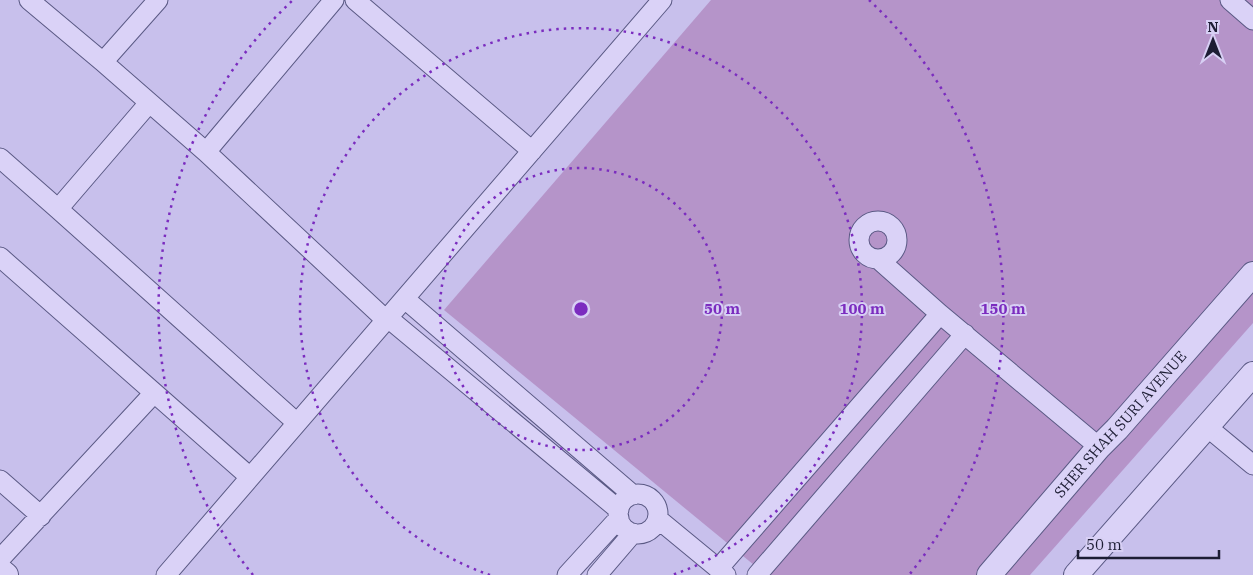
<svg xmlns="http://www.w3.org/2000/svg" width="1253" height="575" font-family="'IBM Plex Serif',serif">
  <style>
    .green { fill: #b594c9 }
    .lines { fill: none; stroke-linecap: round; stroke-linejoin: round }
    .minor-casing { stroke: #5a5984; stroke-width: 21 }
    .tertiary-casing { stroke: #5a5984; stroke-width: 26 }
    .minor { stroke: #dad2f7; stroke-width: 19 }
    .tertiary { stroke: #dad2f7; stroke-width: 24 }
    .ring { fill: none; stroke: #7b2cbf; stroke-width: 2.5; stroke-dasharray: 2.5 5 }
    .labels { text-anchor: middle; stroke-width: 4; stroke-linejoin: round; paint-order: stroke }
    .street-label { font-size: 15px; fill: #1d1d34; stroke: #d7cff4 }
    .centre { fill: #7b2cbf; stroke: #d7cff4; stroke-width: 2.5 }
    .ring-label { font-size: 15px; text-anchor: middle; font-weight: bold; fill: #7b2cbf; stroke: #d7cff4; stroke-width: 4; stroke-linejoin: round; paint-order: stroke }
  </style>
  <rect width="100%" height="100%" fill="#c8c0ec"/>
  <path class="green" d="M 711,0 L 1253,0 L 1253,323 L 1030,575 L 766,575 L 444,310 Z"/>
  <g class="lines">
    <defs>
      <path id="minor" d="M 29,0 L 103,62 L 206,152 L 386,320
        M 355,0 L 532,151
        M 1230,0 L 1253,20
        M 103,62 L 158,0
        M 206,152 L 334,0
        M 0,158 L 58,209 L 297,423
        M 58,209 L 149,103
        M859 240a19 19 0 1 1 38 0a19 19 0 1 1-38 0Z
        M 0,257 L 250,477
        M 878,259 L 940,314 L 1099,447
        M 405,299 L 633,495
        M 388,318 L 619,510
        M 1206,426 L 1253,465
        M 0,480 L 41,516
        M618 514a20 20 0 1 1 40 0a20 20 0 1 1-40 0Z
        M 658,519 L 726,575
        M 0,559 L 154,393
        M 718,569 L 940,314
        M 166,575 L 662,0
        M 567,575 L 619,518
        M 597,575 L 633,533
        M 757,575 L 965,334"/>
      <g id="tertiary">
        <path d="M 0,570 L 6,575"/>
        <path id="s1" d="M 989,575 L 1099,447 L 1117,429 L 1253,274"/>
        <path d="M 1076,575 L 1253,374"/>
      </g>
    </defs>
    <use href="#minor" class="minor-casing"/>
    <use href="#tertiary" class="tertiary-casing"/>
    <use href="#minor" class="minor"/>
    <use href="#tertiary" class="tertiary"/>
  </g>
  <g class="ring">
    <circle cx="581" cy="309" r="141"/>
    <path d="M490 575A281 281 0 1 1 672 575"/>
    <path d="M253 575A422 422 0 0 1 293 0M869 0A422 422 0 0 1 909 575"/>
  </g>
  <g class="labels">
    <g class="street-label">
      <text dy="5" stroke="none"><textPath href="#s1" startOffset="200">SHER SHAH SURI AVENUE</textPath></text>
    </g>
  </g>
  <circle cx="581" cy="309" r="8" class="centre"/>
  <g class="ring-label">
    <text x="722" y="314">50 m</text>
    <text x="862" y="314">100 m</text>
    <text x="1003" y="314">150 m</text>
  </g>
  <g transform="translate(1213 40)" stroke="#d7cff4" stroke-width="4" paint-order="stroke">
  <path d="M0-4L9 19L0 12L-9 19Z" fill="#1d1d34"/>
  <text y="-8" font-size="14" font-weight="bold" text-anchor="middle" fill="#1d1d34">N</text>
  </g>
  <path d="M1078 550v8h141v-8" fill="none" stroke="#1d1d34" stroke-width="2.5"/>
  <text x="1086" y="550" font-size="15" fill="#1d1d34" stroke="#d7cff4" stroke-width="4" paint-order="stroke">50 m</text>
</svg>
